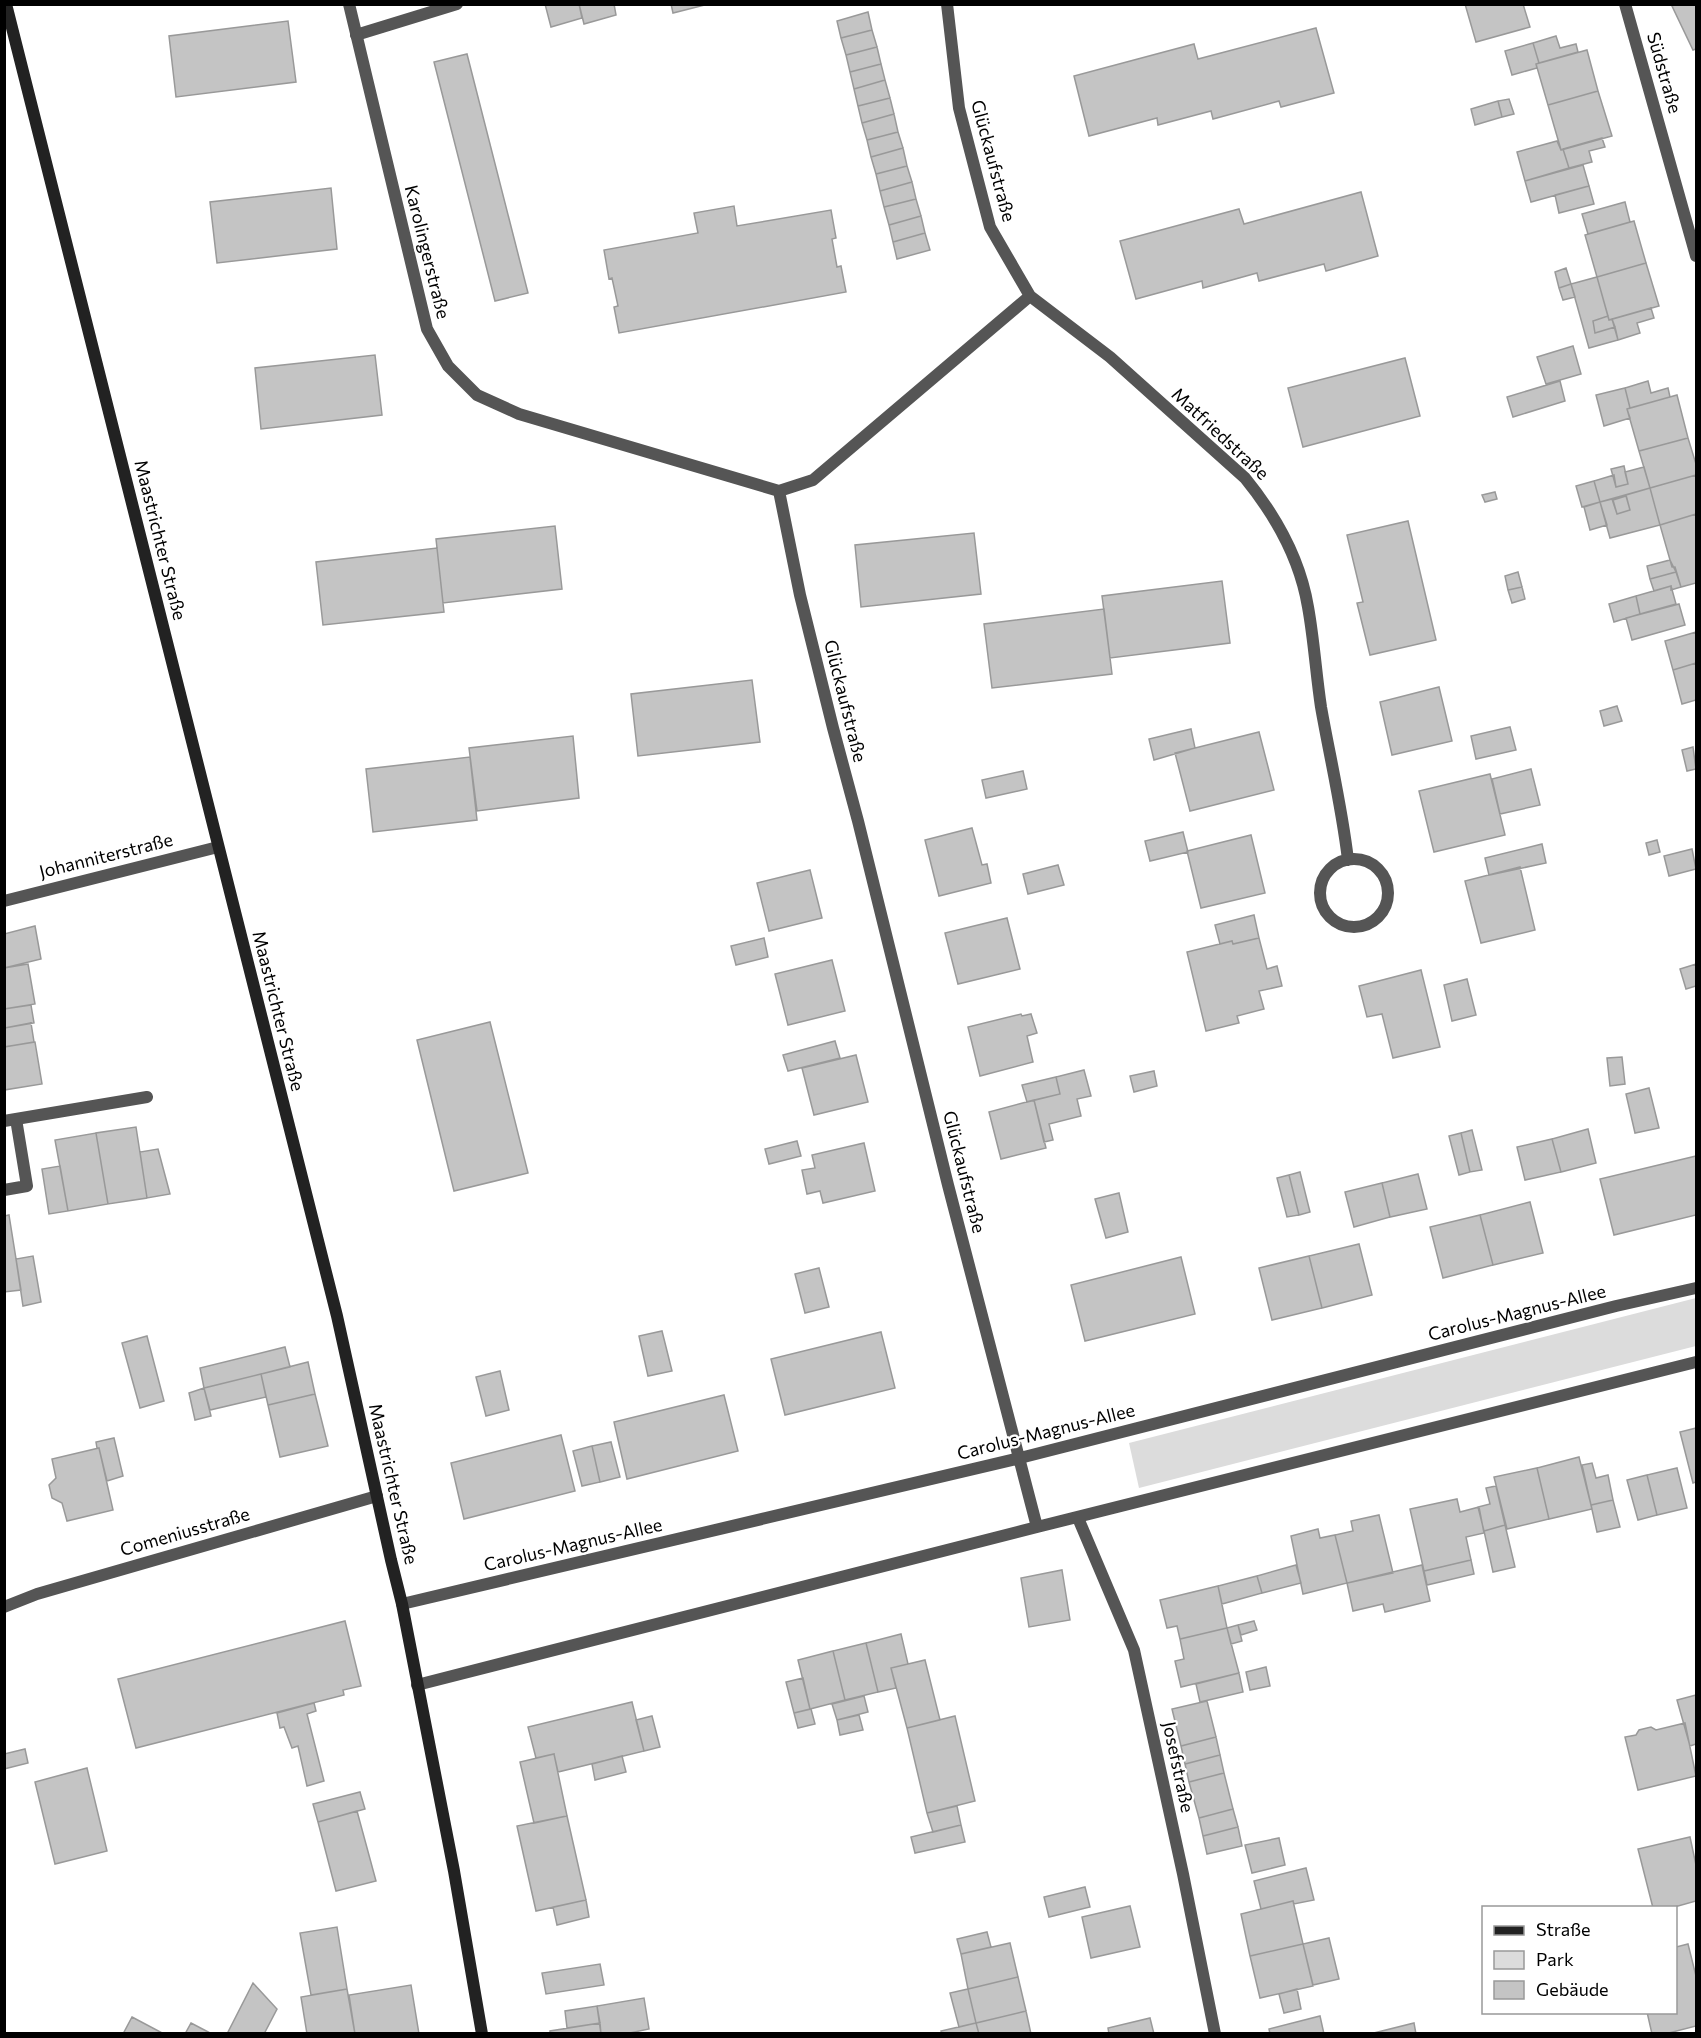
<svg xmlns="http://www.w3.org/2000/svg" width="1701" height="2038" font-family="Commissioner,sans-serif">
<rect width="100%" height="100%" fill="#fff"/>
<!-- green -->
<path fill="#dcdcdc" d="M1696 1298V1346L1139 1488 1129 1443Z"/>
<!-- building -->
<path fill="#c4c4c4" stroke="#999" stroke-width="1.5" d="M545 4H579L582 18 551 27Z
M579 4H614L616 15 584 24Z
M671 4H705V5L673 13Z
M1465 4H1523L1530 27 1476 42Z
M1676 4H1696V49L1693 50 1672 6Z
M868 12 872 30 841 38 837 21Z
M288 21 296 82 176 97 169 36Z
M1316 28 1334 93 1281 107 1279 101 1213 119 1211 111 1158 125 1157 118 1089 136 1074 76 1194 44 1198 59Z
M872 30 877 47 846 55 841 38Z
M1556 36 1560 48 1576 44 1578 52 1539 63 1533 43Z
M1533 43 1539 63 1536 64 1537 68 1512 75 1505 51Z
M877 47 881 64 850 72 846 55Z
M1587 50 1598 91 1548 105 1536 64Z
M467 54 528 293 495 301 434 62Z
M881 64 885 80 854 89 850 72Z
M885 80 890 98 858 106 854 89Z
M1598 91 1612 136 1561 150 1548 105Z
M890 98 894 114 862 123 858 106Z
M1509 99 1514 114 1502 117 1498 101Z
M1498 101 1502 117 1475 125 1471 109Z
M894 114 898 132 867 140 862 123Z
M898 132 903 148 871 157 867 140Z
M1602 138 1605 147 1589 151 1592 162 1569 168 1563 149Z
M1557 141 1561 150 1563 149 1569 168 1525 181 1517 152Z
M903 148 907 166 876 174 871 157Z
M1583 165 1589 186 1531 202 1525 181Z
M907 166 912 182 880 191 876 174Z
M912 182 916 199 884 207 880 191Z
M1589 186 1594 204 1559 213 1555 195Z
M331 188 337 249 217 263 210 202Z
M1361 192 1378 256 1326 271 1324 264 1259 281 1257 273 1203 288 1202 281 1136 299 1120 241 1239 209 1244 224Z
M916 199 921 216 889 225 884 207Z
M1625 202 1630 222 1588 234 1582 214Z
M734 206 737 226 831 210 836 238 832 239 837 267 841 266 846 292 619 333 614 307 618 306 612 278 609 279 604 250 698 233 694 213Z
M921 216 925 233 893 242 889 225Z
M1634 221 1646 263 1597 277 1585 235Z
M925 233 930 250 897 259 893 242Z
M1646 263 1659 306 1609 320 1597 277Z
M1566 268 1571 284 1559 288 1555 272Z
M1597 277 1608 316 1593 321 1595 333 1615 327 1618 340 1589 348 1571 284Z
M1571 284 1575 297 1563 300 1559 288Z
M1651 308 1654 318 1637 323 1640 333 1618 340 1612 319Z
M1608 316 1609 320 1612 319 1615 327 1595 333 1593 321Z
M1573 346 1581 374 1546 384 1537 357Z
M375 355 382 415 261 429 255 368Z
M1405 358 1420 416 1303 447 1288 388Z
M1560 381 1565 401 1513 417 1507 397Z
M1648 381 1651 393 1668 388 1670 397 1630 408 1625 388Z
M1625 388 1630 408 1627 409 1630 418 1604 426 1596 395Z
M1677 395 1688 438 1639 451 1627 409Z
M1688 438 1696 464V475L1650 488 1639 451Z
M1624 466 1628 484 1616 487 1611 469Z
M1644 467 1650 488 1600 502 1594 481 1614 475 1616 487 1628 484 1625 472Z
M1696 475V514L1660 525 1650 488Z
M1594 481 1600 502 1582 507 1576 486Z
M1650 488 1660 525 1610 538 1600 502 1612 499 1617 514 1630 510 1626 495Z
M1495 492 1497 499 1485 502 1482 495Z
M1626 496 1630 510 1617 514 1613 500Z
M1600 502 1607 525 1590 530 1584 507Z
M1696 514V583L1681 587 1675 567H1672L1660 525Z
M1408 521 1436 640 1370 655 1357 603 1363 602 1347 535Z
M555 526 562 589 443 603 436 539Z
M974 533 981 594 861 607 855 545Z
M437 548 444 612 323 625 316 562Z
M1670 560 1676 572 1650 579 1647 566Z
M1518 572 1522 587 1508 590 1505 576Z
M1676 572 1681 587 1671 590V586L1654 591 1650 579Z
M1222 581 1230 643 1110 658 1102 596Z
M1671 586 1676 604 1640 614 1636 596Z
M1522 587 1525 599 1512 603 1508 590Z
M1636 596 1640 614 1614 622 1609 604Z
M1679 604 1685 625 1632 640 1626 618Z
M1104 609 1112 674 992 688 984 624Z
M1696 632V663L1673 670 1665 641Z
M1696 663V700L1682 704 1673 670Z
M752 680 760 742 638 756 631 694Z
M1439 687 1452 741 1392 755 1380 702Z
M1617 706 1622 721 1604 726 1600 711Z
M1510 727 1516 750 1476 759 1471 736Z
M1191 729 1195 748 1154 760 1149 739Z
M1259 732 1274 790 1190 811 1175 753Z
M573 736 579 798 477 811 469 748Z
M1693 747 1696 769 1687 771 1682 750Z
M470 757 477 820 373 832 366 769Z
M1531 769 1540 805 1500 814 1492 779Z
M1023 771 1027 789 986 798 982 780Z
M1490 774 1505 835 1434 852 1419 791Z
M972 828 982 865 987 864 991 883 939 896 925 840Z
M1183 832 1188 852 1150 861 1145 841Z
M1251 835 1265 893 1201 908 1187 851Z
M1657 840 1660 852 1649 855 1646 843Z
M1542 844 1546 863 1489 875 1485 858Z
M1692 849 1696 869 1669 876 1664 856Z
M1058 865 1064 885 1028 894 1023 874Z
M1520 867 1535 930 1481 943 1465 881Z
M810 870 822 918 769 931 757 883Z
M1254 915 1259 938 1233 944 1232 941 1220 944 1215 925Z
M1007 918 1020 969 958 984 945 933Z
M35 926 41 959 4 968V934Z
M764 938 768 957 736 965 731 946Z
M1259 938 1267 969 1277 966 1282 986 1259 991 1264 1009 1237 1016 1239 1023 1206 1031 1187 952 1232 941 1233 944Z
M832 960 845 1011 788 1025 775 974Z
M28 964 35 1004 4 1009V968Z
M1696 964V986L1686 989 1680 969Z
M1421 970 1440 1047 1393 1058 1382 1014 1367 1017 1359 986Z
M1467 979 1476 1015 1452 1021 1444 985Z
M31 1005 34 1023 4 1028V1009Z
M1021 1014 1022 1016 1031 1014 1037 1033 1027 1036 1033 1062 980 1076 968 1027Z
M490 1022 528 1173 454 1191 417 1040Z
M31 1023 34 1042 4 1047V1028Z
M835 1041 840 1058 788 1071 783 1055Z
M35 1042 42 1084 4 1090V1047Z
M856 1055 868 1102 814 1115 802 1068Z
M1622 1057 1625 1084 1610 1086 1607 1058Z
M1084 1070 1091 1096 1077 1099 1081 1116 1049 1124 1053 1140 1044 1142 1034 1100 1060 1094 1056 1077Z
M1154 1071 1157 1086 1134 1092 1130 1076Z
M1056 1077 1060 1094 1027 1102 1022 1085Z
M1649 1088 1659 1128 1635 1133 1626 1094Z
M1034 1100 1046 1148 1001 1159 989 1112Z
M136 1127 147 1198 108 1204 96 1133Z
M1588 1129 1596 1163 1561 1172 1552 1139Z
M1472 1130 1482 1170 1470 1172 1461 1133Z
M96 1133 108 1204 68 1211 55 1140Z
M1461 1133 1470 1172 1459 1175 1449 1136Z
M1552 1139 1561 1172 1525 1180 1517 1147Z
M797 1141 801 1156 769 1164 765 1149Z
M864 1143 875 1191 823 1203 820 1191 807 1194 802 1170 815 1168 812 1155Z
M158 1149 170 1194 147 1198 140 1152Z
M1696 1156V1215L1614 1235 1600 1179Z
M60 1166 68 1211 49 1214 42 1169Z
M1300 1172 1310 1212 1299 1215 1289 1175Z
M1418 1174 1427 1209 1390 1217 1382 1183Z
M1289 1175 1299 1215 1287 1217 1277 1178Z
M1382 1183 1390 1217 1354 1227 1345 1192Z
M1119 1193 1128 1232 1106 1238 1095 1199Z
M1530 1202 1543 1253 1493 1265 1480 1215Z
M9 1215 21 1290 4 1292V1216Z
M1480 1215 1493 1265 1443 1278 1430 1227Z
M1359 1244 1372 1295 1322 1308 1309 1256Z
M33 1256 41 1302 23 1306 16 1259Z
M1309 1256 1322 1308 1272 1320 1259 1268Z
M1181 1257 1195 1314 1085 1341 1071 1285Z
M819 1268 829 1307 805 1313 795 1274Z
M662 1331 672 1371 648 1376 639 1336Z
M881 1332 895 1388 785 1415 771 1359Z
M147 1336 164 1401 140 1408 122 1343Z
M285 1347 290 1367 204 1388 200 1368Z
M308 1362 315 1394 268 1405 261 1374Z
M500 1371 509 1410 486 1416 476 1377Z
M261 1374 266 1397 210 1410 204 1388Z
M204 1388 211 1416 195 1420 189 1393Z
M315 1394 328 1446 280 1457 268 1405Z
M724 1395 738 1451 627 1479 614 1422Z
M1696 1428V1482L1693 1483 1680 1432Z
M561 1435 575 1491 464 1519 451 1463Z
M114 1438 123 1476 107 1481 99 1448H97L96 1442Z
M611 1442 620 1477 600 1482 592 1446Z
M592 1446 600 1482 582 1486 573 1451Z
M99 1448 113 1510 67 1521 62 1503 52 1498 49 1485 56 1478 52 1459Z
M1579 1457 1592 1509 1549 1519 1537 1468Z
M1592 1463 1596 1478 1608 1475 1613 1500 1591 1505 1582 1465Z
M1537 1468 1549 1519 1507 1529 1494 1477Z
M1677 1468 1687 1508 1657 1515 1647 1475Z
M1647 1475 1657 1515 1638 1520 1627 1480Z
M1496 1486 1505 1525 1484 1531 1478 1507 1490 1504 1486 1488Z
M1457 1499 1460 1512 1479 1507 1484 1533 1466 1537 1471 1560 1424 1571 1410 1509Z
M1613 1500 1620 1527 1597 1532 1591 1505Z
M1379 1515 1393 1573 1347 1583 1335 1535 1353 1531 1351 1521Z
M1505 1525 1515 1567 1493 1572 1484 1531Z
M1318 1529 1320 1538 1335 1535 1347 1583 1303 1594 1291 1536Z
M1471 1560 1474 1574 1427 1585 1424 1571Z
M1296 1565 1301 1583 1262 1593 1257 1576Z
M1422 1565 1430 1601 1385 1612 1383 1604 1353 1611 1347 1583Z
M1062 1570 1070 1620 1029 1627 1021 1578Z
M1257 1576 1262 1593 1222 1604 1218 1586Z
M1218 1586 1227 1628 1180 1639 1177 1626 1167 1628 1160 1600Z
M345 1621 361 1686 343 1690 344 1695 136 1748 118 1679Z
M1254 1621 1257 1630 1241 1635 1238 1625Z
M1238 1625 1242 1641 1231 1644 1227 1628Z
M1227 1628 1239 1673 1181 1687 1175 1661 1184 1659 1180 1639Z
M901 1634 908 1664 891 1668 896 1688 878 1692 866 1643Z
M866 1643 878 1692 845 1700 833 1651Z
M833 1651 845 1700 810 1709 798 1660Z
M925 1660 940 1720 907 1728 891 1668Z
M1266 1667 1270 1686 1250 1690 1246 1672Z
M1239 1673 1243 1692 1200 1702 1196 1684Z
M803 1678 810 1709 794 1713 786 1682Z
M1696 1695V1744L1690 1746 1677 1700Z
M864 1696 868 1712 837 1720 832 1704Z
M1207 1701 1216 1737 1181 1746 1172 1709Z
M632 1702 644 1751 558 1772 554 1754 536 1758 528 1727Z
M314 1703 316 1711 307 1714 324 1781 307 1786 298 1746 292 1748 284 1727 280 1728 277 1713Z
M811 1709 815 1724 798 1728 794 1713Z
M859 1715 863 1730 840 1735 837 1720Z
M652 1716 660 1747 644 1751 636 1720Z
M955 1716 975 1801 927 1813 907 1728Z
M1685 1723 1696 1776 1638 1790 1625 1737 1636 1735 1639 1730 1651 1727 1656 1730Z
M1216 1737 1220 1755 1185 1764 1181 1746Z
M25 1749 28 1763 4 1769V1754Z
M554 1754 567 1816 534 1823 520 1762Z
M1220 1755 1224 1773 1189 1782 1185 1764Z
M622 1756 626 1772 595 1780 592 1764Z
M87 1768 107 1851 55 1864 35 1782Z
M1224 1773 1233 1809 1199 1818 1189 1782Z
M360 1792 365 1809 318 1822 313 1804Z
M957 1806 961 1825 933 1832 927 1813Z
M1233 1809 1238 1827 1203 1836 1199 1818Z
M357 1811 376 1881 336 1891 318 1822Z
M567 1816 586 1900 536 1911 517 1826Z
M961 1825 965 1842 915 1853 911 1837Z
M1238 1827 1242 1846 1207 1854 1203 1836Z
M1690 1837 1696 1865V1901L1671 1908H1653L1638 1849Z
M1279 1838 1285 1865 1252 1873 1245 1845Z
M1306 1868 1314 1900 1294 1904 1293 1901 1261 1909 1254 1881Z
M1085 1887 1090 1907 1049 1917 1044 1897Z
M586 1900 589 1917 557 1925 553 1907Z
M1293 1901 1303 1944 1250 1956 1241 1914Z
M1130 1906 1140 1947 1091 1958 1082 1917Z
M337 1927 347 1989 311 1995 300 1933Z
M987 1932 991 1947 961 1954 957 1939Z
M1329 1938 1339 1979 1313 1985 1303 1944Z
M1010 1943 1018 1977 968 1989 961 1954Z
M1303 1944 1313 1986 1260 1998 1250 1956Z
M1688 1944 1696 1976V2026L1665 2034H1652L1647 2012H1676V1947Z
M600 1964 604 1985 546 1994 542 1973Z
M1018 1977 1026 2011 976 2023 968 1989Z
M253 1983 277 2009 264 2034H227Z
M411 1985 419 2034H355L349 1995Z
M347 1989 355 2034H307L301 1997Z
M968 1989 976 2023 959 2027 950 1993Z
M1297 1989 1301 2009 1284 2013 1279 1994Z
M644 1998 649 2029 625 2034H601L597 2006Z
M597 2006 600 2023 567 2028 565 2011Z
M1026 2011 1031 2034H979L976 2023Z
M1320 2016 1324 2034H1270L1269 2029Z
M132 2017 164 2034H123Z
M1150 2018 1154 2034H1109L1108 2028Z
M191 2023 212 2034H185Z
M600 2023 601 2034H550V2031Z
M976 2023 979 2034H942L941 2031Z
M1414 2023 1416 2034H1375L1374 2033Z"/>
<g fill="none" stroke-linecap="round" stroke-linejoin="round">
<!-- lane -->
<path stroke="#555" stroke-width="12" d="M356 35 457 4
M4 1121 147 1097
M4 1190 27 1186 16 1119"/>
<!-- street -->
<path stroke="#555" stroke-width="12" d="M349 4 427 329 448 366 477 395 519 414 779 491
M1625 4 1696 256
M1030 296 1110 357 1245 478C1276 516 1300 559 1308 607 1314 640 1316 674 1321 707 1330 758 1342 808 1348 860
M779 491 800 595 833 728 858 821 948 1185 1037 1527
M779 491 813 480 1030 296 990 227 959 108 947 4
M1320 893a34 34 0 1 1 68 0a34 34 0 1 1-68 0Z
M4 901 218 847
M1078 1518 1134 1650 1183 1874 1215 2034
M402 1604 1020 1458 1616 1306 1696 1288
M4 1607 37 1594 377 1496
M417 1685 1037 1527 1696 1362"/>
<!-- secondary -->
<path stroke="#222" stroke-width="12" d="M6 4 337 1316 391 1560 402 1604 454 1871 482 2034"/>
</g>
<g text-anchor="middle" stroke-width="4.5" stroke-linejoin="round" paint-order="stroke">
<!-- street labels -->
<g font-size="18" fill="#000" stroke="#fff">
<text transform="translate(1664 73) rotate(74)" y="6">Südstraße</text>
<text transform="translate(993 161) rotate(75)" y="6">Glückaufstraße</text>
<text transform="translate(427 252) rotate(76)" y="6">Karolingerstraße</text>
<text transform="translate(1220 434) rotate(43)" y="6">Matfriedstraße</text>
<text transform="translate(160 540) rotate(76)" y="6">Maastrichter Straße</text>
<text transform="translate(845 701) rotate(76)" y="6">Glückaufstraße</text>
<text transform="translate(106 856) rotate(-14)" y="6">Johanniterstraße</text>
<text transform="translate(278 1011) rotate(76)" y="6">Maastrichter Straße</text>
<text transform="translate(964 1172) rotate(76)" y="6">Glückaufstraße</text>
<text transform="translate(1517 1313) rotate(-14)" y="6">Carolus-Magnus-Allee</text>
<text transform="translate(1046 1432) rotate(-14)" y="6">Carolus-Magnus-Allee</text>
<text transform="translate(393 1484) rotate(77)" y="6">Maastrichter Straße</text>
<text transform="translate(185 1532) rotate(-16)" y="6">Comeniusstraße</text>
<text transform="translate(573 1545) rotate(-13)" y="6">Carolus-Magnus-Allee</text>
<text transform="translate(1178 1767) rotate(78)" y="6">Josefstraße</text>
</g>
</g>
<!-- border -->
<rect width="1701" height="2038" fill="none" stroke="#000000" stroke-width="12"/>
<!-- legend -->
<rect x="1482" y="1906" width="195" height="108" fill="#ffffff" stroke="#999999" stroke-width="1.5"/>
<rect x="1494" y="1926" width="30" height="9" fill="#222222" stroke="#999999" stroke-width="1.5"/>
<text x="1536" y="1936" font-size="18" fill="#000000">Straße</text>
<rect x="1494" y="1951" width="30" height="18" fill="#dcdcdc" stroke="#999999" stroke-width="1.5"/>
<text x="1536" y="1966" font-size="18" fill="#000000">Park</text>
<rect x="1494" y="1981" width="30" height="18" fill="#c4c4c4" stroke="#999999" stroke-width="1.5"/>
<text x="1536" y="1996" font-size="18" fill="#000000">Gebäude</text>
</svg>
